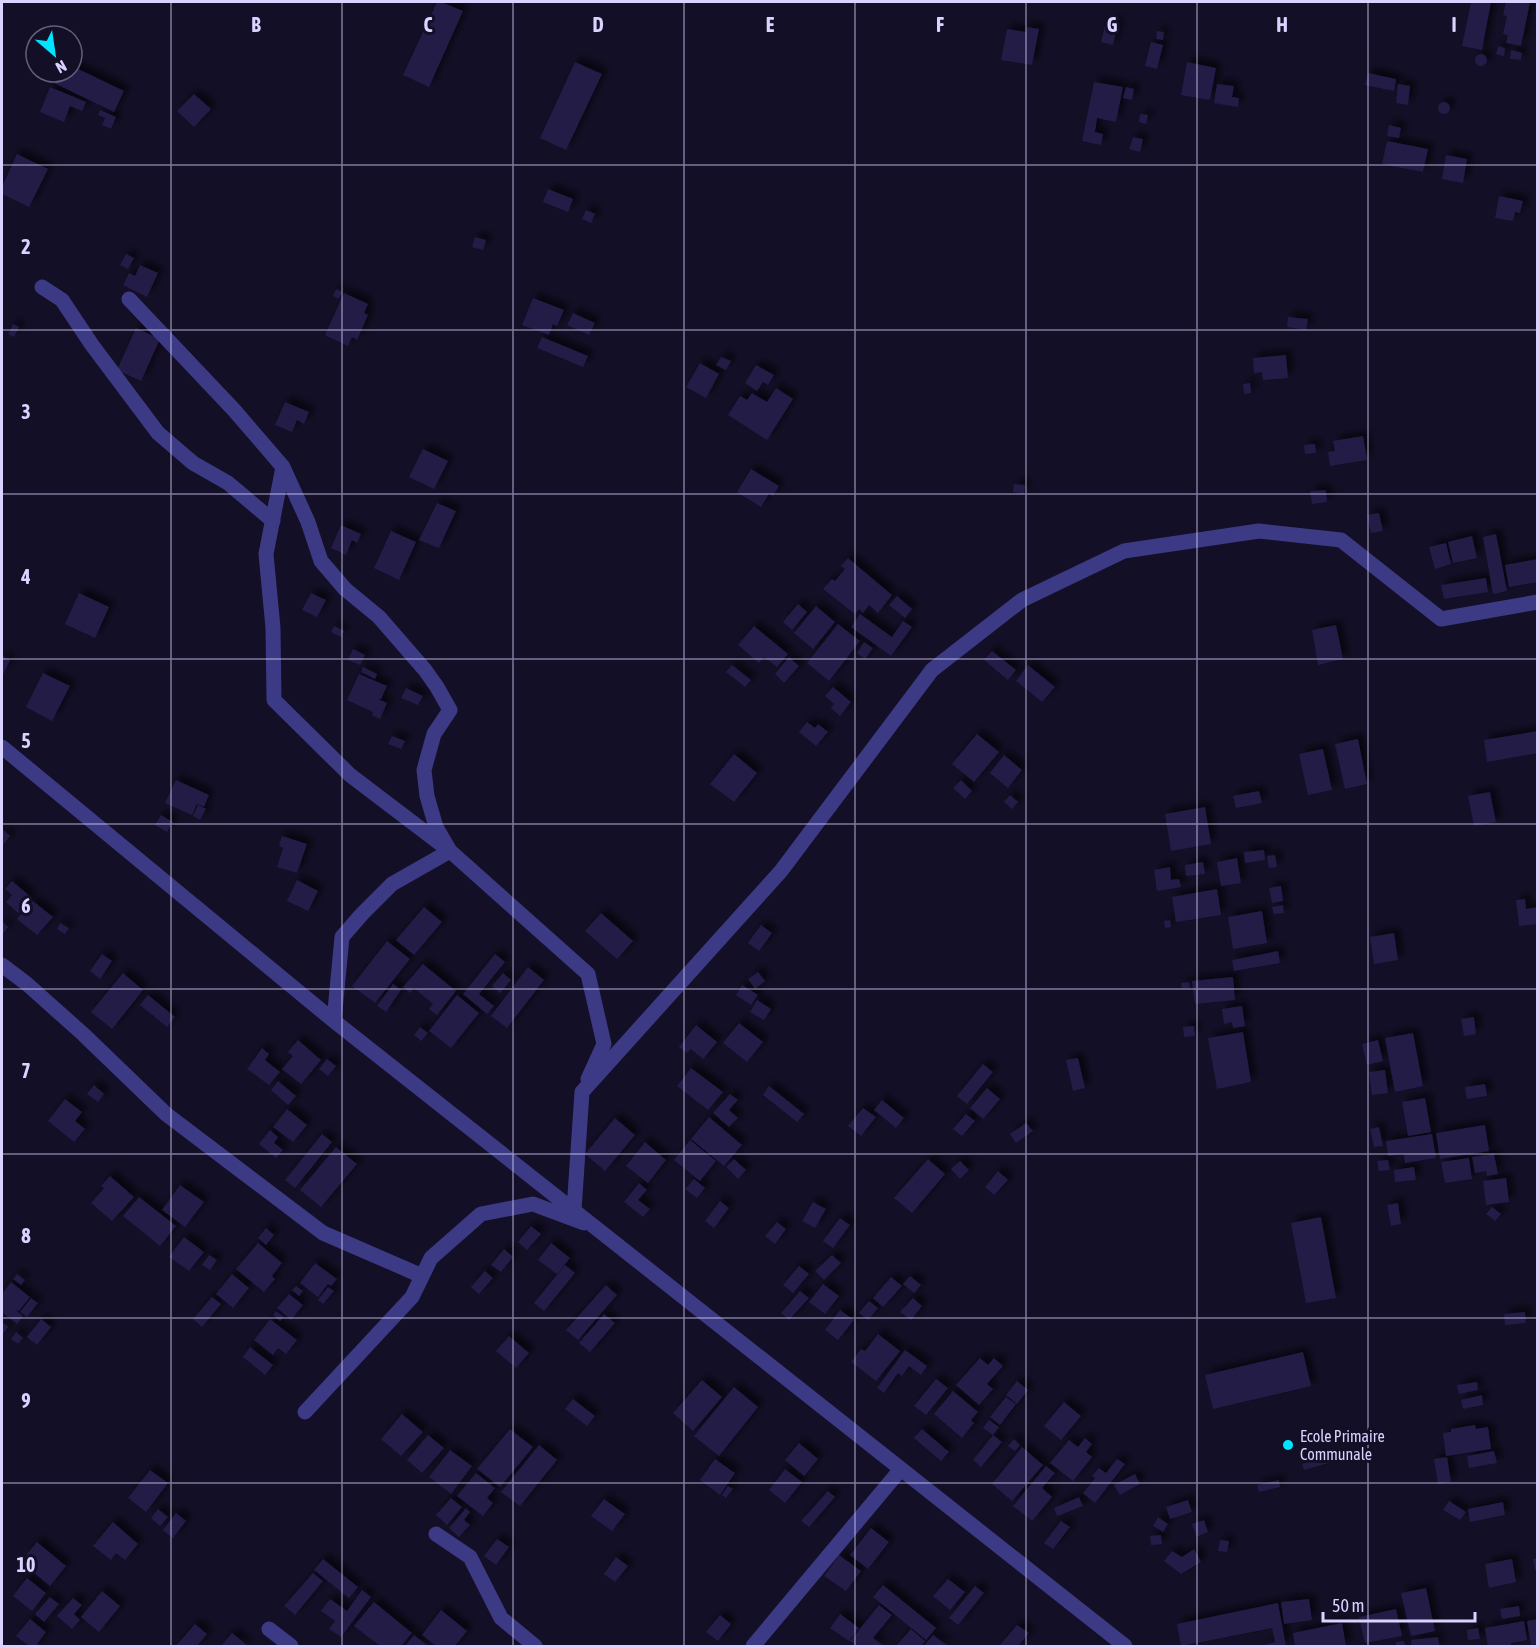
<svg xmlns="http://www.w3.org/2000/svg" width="1539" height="1648" font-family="'Asap Condensed',sans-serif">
<defs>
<filter id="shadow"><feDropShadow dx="5.5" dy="-5.5" stdDeviation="3" flood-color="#0009"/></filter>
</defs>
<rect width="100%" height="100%" fill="#130f26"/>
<!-- building -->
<path fill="#241b47" filter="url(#shadow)" d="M437 2H441L463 11 429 87 403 75Z
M1471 2H1491L1482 50 1462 46Z
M1506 2H1530L1521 46 1506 43 1508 35 1503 34 1507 16 1503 15Z
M1106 21 1118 23 1113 45 1101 42Z
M1027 27 1039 29 1032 65 1001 60 1007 29 1026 32Z
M1157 31 1164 32 1163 40 1156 39Z
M1151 42 1163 45 1157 69 1145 66Z
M1498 46 1505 48 1504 56 1496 54Z
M1511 50 1522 53 1521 60 1510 59Z
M1475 60a6 6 0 1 1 12 0a6 6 0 1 1-12 0Z
M575 62 602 74 566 150 540 138Z
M1187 62 1216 68 1210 100 1181 95Z
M72 66 124 91 114 112 54 83 60 72H72Z
M1368 73 1396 79 1394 91 1365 85Z
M1094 82 1123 87 1116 122 1097 118 1095 132 1103 134 1101 145 1082 141Z
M1217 84 1234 86 1232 97 1239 98 1238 107 1214 103Z
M1398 84 1410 86 1408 105 1396 103Z
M50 87 86 102 82 111 70 106 64 122 40 112Z
M1126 87 1134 89 1132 100 1123 98Z
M194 94 211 109 194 127 177 111Z
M1438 108a6 6 0 1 1 12 0a6 6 0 1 1-12 0Z
M100 110 116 117 111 129 102 125 105 118 98 115Z
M1140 114 1148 115 1146 124 1139 122Z
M1389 125 1401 128 1399 138 1387 136Z
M1133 137 1143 139 1140 152 1129 149Z
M1387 141 1428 149 1423 172 1382 164Z
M17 154 48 169 29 207 2 194V187Z
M1446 155 1467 159 1463 183 1442 179Z
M548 189 573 199 568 212 543 202Z
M1499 196 1523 201 1520 213 1515 212 1513 221 1495 218Z
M586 210 595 214 591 223 582 219Z
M475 237 486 240 483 250 472 247Z
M126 254 134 258 128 269 120 265Z
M140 265 158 273 147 297 123 285 129 273 135 276Z
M336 289 342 292 339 299 333 296Z
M344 293 368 304 364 313 368 315 357 340 352 337 348 346 325 335Z
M533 298 564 310 557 326 553 324 549 335 522 325Z
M573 313 595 323 589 335 567 325Z
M1288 317 1308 319 1306 330 1287 327Z
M13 324 19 327 14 337 8 334Z
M136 328 160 339 141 381 117 370Z
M542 337 588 356 583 367 537 348Z
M1286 355 1288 378 1263 380 1262 372 1254 373 1253 358Z
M721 357 731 361 726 370 716 365Z
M700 363 719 374 706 398 686 387Z
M756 365 774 375 768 385 763 382 757 391 745 383Z
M1250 383 1251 393 1244 394 1243 384Z
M776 388 793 399 767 440 728 415 740 396 747 400 752 393 767 402Z
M285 402 309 412 304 424 297 420 292 432 275 425Z
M1363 436 1367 460 1330 466 1328 452 1335 451 1333 441Z
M1315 444 1316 453 1305 454 1304 445Z
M423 449 448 461 434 489 409 477Z
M751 469 779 486 773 496 769 494 761 507 737 492Z
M1014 484 1025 485 1024 494 1013 492Z
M1326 490 1327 502 1312 504 1310 491Z
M437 503 456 511 439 548 419 540Z
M1379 513 1383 531 1371 533 1367 515Z
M341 525 361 534 357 543 352 540 346 555 331 548Z
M391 531 416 542 399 580 374 568Z
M1496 534 1507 591 1493 594 1483 537Z
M1472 536 1477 558 1453 563 1448 542Z
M1446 543 1451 564 1435 569 1429 547Z
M848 558 892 595 878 613 869 605 863 613 859 609 855 614 823 589 832 579 835 581 845 569 841 566Z
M1538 559V582L1509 587 1505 565Z
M1486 578 1488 592 1444 599 1441 585Z
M79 593 109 607 95 638 65 624Z
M311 593 326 600 317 617 302 610Z
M897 596 912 609 905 618 889 605Z
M798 604 807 612 792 630 783 622Z
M816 606 835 622 813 649 794 633Z
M860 614 892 637 903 621 912 627 891 656 851 627Z
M838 624 860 641 829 681 807 663Z
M1336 625 1343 659 1318 665 1312 630Z
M334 626 344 631 341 637 331 632Z
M754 626 788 654 777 667 764 657 759 663 738 645Z
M864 642 873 648 865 659 857 653Z
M353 649 365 655 360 665 348 660Z
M992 651 1016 670 1008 680 984 660Z
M2 656 10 660 2 677Z
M789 657 799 666 784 683 775 674Z
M732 665 751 680 745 687 726 672Z
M1028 665 1055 687 1042 702 1016 681Z
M363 667 377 674 375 679 361 672Z
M43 673 70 686 52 721 26 707Z
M359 674 387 686 381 699H378L387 703 380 719 372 715 373 712 347 700Z
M833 687 851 702 840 716 831 708 834 704 825 696Z
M406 688 423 696 418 705 401 698Z
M807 722 815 728 818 724 828 732 816 746 799 732Z
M1538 731V753L1487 762 1484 740Z
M977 734 999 752 974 782 952 764Z
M392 736 405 741 401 749 388 744Z
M1358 739 1367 784 1345 789 1335 744Z
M1323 749 1332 790 1308 795 1299 754Z
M734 754 757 773 734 802 710 784Z
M1004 755 1022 770 1008 788 990 773Z
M176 780 209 795 204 807 197 804 192 815 165 803Z
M961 780 972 791 965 799 953 788Z
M1259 791 1262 803 1236 808 1233 796Z
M1490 792 1496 822 1474 826 1468 796Z
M1010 795 1018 802 1012 809 1004 802Z
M198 805 206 809 200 820 193 816Z
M1205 807 1211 844 1171 851 1165 814Z
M161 815 173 822 167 832 155 825Z
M2 829 10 836 2 846Z
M282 836 307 844 297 873 277 867 283 848 279 846Z
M1264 850 1265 860 1245 863 1244 852Z
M1275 855 1277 867 1269 868 1267 856Z
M1237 858 1241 883 1221 886 1217 862Z
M1203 862 1205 874 1186 876 1185 865Z
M1170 867 1171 880 1179 879 1181 887 1157 891 1154 870Z
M297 880 318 891 308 911 287 901Z
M12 881 31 897 18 913 6 902 12 895 5 889Z
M1281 886 1283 901 1272 903 1269 888Z
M1217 889 1221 915 1176 922 1172 897Z
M1525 899 1526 909 1538 907V924L1519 926 1516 900Z
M33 901 53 917 37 935 17 919Z
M1283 905 1284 913 1274 914 1272 907Z
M424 907 442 922 414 955 396 940Z
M1262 911 1267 943 1233 949 1228 917Z
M601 913 633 941 617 959 585 931Z
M1170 920 1171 927 1165 928 1164 921Z
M2 921 8 927 2 935Z
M60 923 69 928 65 934 57 929Z
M761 925 772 933 759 951 748 943Z
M1394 933 1398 960 1374 964 1370 937Z
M387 941 410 959 375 1003 352 986Z
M1278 951 1280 963 1234 971 1232 960Z
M102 954 112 961 100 979 90 971Z
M495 954 505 962 479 994 494 1006 487 1014 463 994Z
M423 964 456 991 437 1015 429 1009 433 1004 414 988 410 993 403 987Z
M528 967 544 980 507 1028 491 1016Z
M758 972 765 981 755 989 748 979Z
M123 973 143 990 112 1029 91 1012Z
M503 973 511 980 500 993 492 986Z
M1233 977 1235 1000 1195 1004 1192 981Z
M1189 982 1190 988 1182 989 1181 983Z
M393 984 401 990 386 1012 377 1006Z
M742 985 758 995 751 1005 736 995Z
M148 995 175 1017 167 1027 140 1005Z
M457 995 479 1013 451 1048 429 1031Z
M757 1000 771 1009 764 1020 750 1012Z
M1242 1006 1245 1026 1233 1028 1232 1022 1224 1024 1222 1009Z
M1474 1017 1476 1034 1464 1036 1461 1019Z
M739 1023 763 1042 747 1062 723 1043Z
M696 1025 717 1042 703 1059 691 1049 687 1053 679 1047Z
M1194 1026 1195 1036 1184 1037 1183 1027Z
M420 1027 428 1033 421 1041 414 1035Z
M1243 1032 1251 1082 1217 1089 1208 1038Z
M1413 1033 1423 1086 1395 1092 1385 1038Z
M298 1040 321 1060 301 1084 282 1069 293 1056 288 1052Z
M1378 1040 1383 1061 1367 1065 1362 1044Z
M262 1048 269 1054 265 1060 280 1072 269 1085 247 1069Z
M1078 1058 1085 1088 1073 1091 1066 1060Z
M327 1059 336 1066 328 1076 319 1069Z
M983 1064 993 1072 967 1104 957 1096Z
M691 1068 723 1092 708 1110 677 1086Z
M1385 1070 1388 1093 1372 1095 1369 1072Z
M278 1081 296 1096 288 1105 271 1090Z
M1485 1084 1487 1096 1467 1099 1465 1087Z
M94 1085 104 1094 98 1102 87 1094Z
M769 1086 804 1114 797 1122 763 1095Z
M987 1088 1000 1099 983 1119 970 1108Z
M730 1094 738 1100 729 1110 738 1118 729 1127 713 1113Z
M1425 1098 1431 1132 1408 1136 1402 1102Z
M65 1099 82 1112 75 1121 85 1129 74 1142 48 1121Z
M882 1100 904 1118 896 1128 874 1110Z
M863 1108 876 1117 861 1136 848 1126Z
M287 1109 307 1125 293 1142 273 1127Z
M966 1114 975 1121 962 1136 953 1129Z
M709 1117 742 1145 724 1166 691 1139Z
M615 1118 635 1135 605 1171 585 1154Z
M1026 1123 1033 1131 1016 1143 1010 1134Z
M1485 1125 1489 1151 1440 1159 1436 1133Z
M1379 1127 1383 1146 1374 1147 1370 1129Z
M270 1130 278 1137 274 1143 283 1150 276 1158 259 1144Z
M322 1134 332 1142 295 1188 285 1180Z
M1432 1134 1436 1158 1405 1163 1404 1154 1388 1156 1386 1141Z
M690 1140 716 1161 700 1181 674 1160Z
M645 1142 666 1160 648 1183 626 1166Z
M336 1147 357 1164 321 1207 300 1190Z
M1494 1154 1498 1174 1487 1176 1486 1171 1475 1173 1472 1157Z
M1469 1158 1472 1179 1445 1183 1441 1162Z
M734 1159 746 1170 738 1179 726 1167Z
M928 1159 945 1174 912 1213 894 1198Z
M1388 1160 1390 1170 1379 1171 1377 1161Z
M960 1161 969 1170 960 1179 951 1169Z
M1414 1167 1416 1180 1395 1182 1394 1170Z
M998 1171 1008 1180 994 1195 985 1187Z
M110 1176 134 1197 112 1221 91 1203 104 1188 101 1186Z
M1506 1178 1509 1202 1486 1205 1483 1181Z
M694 1179 705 1188 697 1198 685 1189Z
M639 1183 647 1190 638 1200 650 1209 643 1217 624 1202Z
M180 1185 204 1202 185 1227 162 1210Z
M139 1197 176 1226 160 1246 123 1216Z
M720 1201 729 1208 714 1228 705 1221Z
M813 1202 826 1209 815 1228 802 1221Z
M1398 1203 1401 1224 1391 1226 1387 1205Z
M1492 1207 1501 1214 1495 1221 1486 1214Z
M1321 1217 1336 1298 1306 1303 1291 1223Z
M840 1218 850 1225 833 1248 823 1241Z
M777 1222 786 1229 775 1244 765 1236Z
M531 1226 541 1234 527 1250 518 1242Z
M266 1228 274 1235 266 1245 258 1238Z
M184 1237 204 1252 189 1271 169 1257Z
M258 1243 282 1263 272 1276 275 1279 264 1292 236 1269Z
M551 1243 570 1258 557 1274 538 1260Z
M504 1249 513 1257 501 1272 491 1265Z
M209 1255 217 1260 210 1270 202 1265Z
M832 1255 841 1263 824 1280 815 1271Z
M315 1263 337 1279 331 1286 328 1284 318 1297 300 1283Z
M565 1265 575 1273 544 1311 534 1303Z
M799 1266 809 1274 793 1293 783 1285Z
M485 1271 493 1278 479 1294 471 1287Z
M17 1274 25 1280 21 1285 13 1279Z
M232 1274 249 1288 233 1308 216 1294Z
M910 1276 921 1285 914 1293 903 1284Z
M891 1277 902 1286 883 1307 873 1298Z
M11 1282 30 1297 19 1311 15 1309 23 1316 17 1324 2 1312V1294Z
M823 1284 839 1296 825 1314 809 1302Z
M606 1285 617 1295 578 1340 566 1330Z
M296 1286 303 1291 299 1296 292 1290Z
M328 1287 334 1291 323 1304 318 1300Z
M800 1291 809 1298 789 1320 781 1313Z
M289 1294 303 1305 291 1320 277 1308Z
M212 1297 221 1304 202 1327 193 1319Z
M31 1298 38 1303 27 1317 20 1312Z
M913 1298 922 1306 911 1320 900 1312Z
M869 1301 878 1308 868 1320 859 1313Z
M840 1310 854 1320 838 1340 825 1330Z
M276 1311 284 1317 280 1321 273 1315Z
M1525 1312 1526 1323 1505 1325 1504 1314Z
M604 1314 615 1323 590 1352 579 1343Z
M41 1319 51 1327 37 1345 27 1337Z
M270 1319 297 1340 286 1354 278 1348 273 1355 254 1340Z
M2 1322 8 1327 2 1335Z
M16 1332 23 1338 18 1344 11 1339Z
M878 1334 900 1351 876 1381 851 1362 861 1349 865 1351Z
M509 1336 529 1353 516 1368 496 1351Z
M250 1347 273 1365 265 1375 243 1357Z
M905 1350 927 1366 921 1375 909 1366 902 1376 898 1373 884 1393 877 1388Z
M1303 1352 1311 1386 1213 1409 1205 1375Z
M980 1358 988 1365 994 1358 1003 1366 987 1384 993 1389 979 1405 956 1385Z
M936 1379 948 1388 926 1415 914 1406Z
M702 1380 722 1397 693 1431 673 1413Z
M1017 1381 1028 1390 1017 1404 1006 1395Z
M1477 1382 1478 1390 1459 1394 1457 1385Z
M734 1387 758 1407 719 1456 694 1436Z
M953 1391 978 1412 971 1420 974 1423 962 1438 934 1414Z
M1482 1395 1483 1405 1463 1409 1461 1400Z
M1006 1397 1016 1404 1000 1425 990 1417Z
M573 1399 595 1416 587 1426 565 1409Z
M1064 1402 1081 1416 1061 1440 1044 1426Z
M402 1414 423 1432 401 1456 381 1439Z
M989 1420 999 1427 993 1435 983 1428Z
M1475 1425 1476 1429 1488 1427 1491 1449 1446 1456 1443 1433 1451 1432V1429Z
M510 1429 533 1447 500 1487 477 1469Z
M922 1429 949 1452 941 1461 914 1438Z
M428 1435 444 1448 422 1473 407 1460Z
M993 1435 1002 1442 981 1467 973 1460Z
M1085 1438 1092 1444 1086 1452 1092 1457 1073 1481 1050 1463 1069 1440 1078 1447Z
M1014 1439 1020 1445 1015 1451 1008 1446Z
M799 1443 818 1459 804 1476 785 1460Z
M539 1445 557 1460 520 1506 501 1492Z
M1022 1447 1043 1465 1012 1501 992 1484Z
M450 1450 472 1466 451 1494 429 1477Z
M1494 1451 1497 1463 1469 1468 1467 1456Z
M1330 1456 1332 1462 1304 1470 1302 1464Z
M1447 1457 1451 1482 1438 1484 1434 1459Z
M715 1459 735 1473 720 1495 700 1480Z
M1117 1459 1125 1464 1095 1503 1083 1493 1095 1478 1092 1476 1099 1468 1106 1473Z
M1046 1466 1055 1473 1042 1488 1052 1497 1032 1521 1013 1506Z
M785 1469 802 1482 785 1503 769 1490Z
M150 1470 168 1483 146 1512 128 1498Z
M476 1473 495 1488 487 1498 493 1503 483 1516 457 1496Z
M1135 1474 1140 1484 1120 1495 1114 1485Z
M1279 1480 1280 1487 1259 1492 1257 1485Z
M728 1486 733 1489 726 1498 722 1495Z
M828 1491 835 1497 809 1527 801 1521Z
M1079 1497 1083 1506 1057 1516 1054 1508Z
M451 1498 462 1507 447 1525 436 1515Z
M604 1499 625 1514 612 1531 591 1516Z
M1188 1500 1192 1512 1170 1519 1166 1507Z
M1449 1501 1466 1512 1460 1520 1443 1510Z
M1503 1502 1505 1515 1470 1522 1468 1509Z
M466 1508 470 1512 464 1520 470 1525 459 1537 449 1528Z
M158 1509 168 1517 160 1526 151 1518Z
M176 1513 186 1521 173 1538 163 1530Z
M1158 1517 1168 1524 1163 1532 1153 1526Z
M1204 1520 1208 1532 1197 1537 1192 1524Z
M1061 1521 1070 1527 1053 1549 1044 1543Z
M113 1522 138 1544 125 1560 116 1553 111 1560 93 1546Z
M871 1528 889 1542 868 1569 850 1555Z
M1161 1535 1162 1544 1151 1545 1150 1536Z
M497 1539 509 1547 496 1565 484 1556Z
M1220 1540 1229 1541 1227 1552 1218 1551Z
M37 1542 66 1566 50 1586 27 1567 33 1560 26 1555Z
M1194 1549 1201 1562 1181 1574 1164 1561 1172 1551 1182 1557Z
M839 1555 861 1571 846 1591 824 1576Z
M616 1557 628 1566 615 1582 604 1574Z
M1538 1558V1569L1535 1570 1533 1559Z
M323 1559 358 1587 349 1598 314 1570Z
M1512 1559 1516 1582 1489 1588 1485 1564Z
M313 1573 323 1581 295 1615 284 1606Z
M27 1578 46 1593 32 1611 13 1596Z
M948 1579 965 1592 950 1610 933 1596Z
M883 1585 936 1628 926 1640 873 1597Z
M975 1586 984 1593 958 1625 949 1618Z
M1426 1588 1435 1631 1411 1636 1401 1593Z
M362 1590 371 1597 341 1637 329 1629 335 1621 321 1611 330 1599 347 1611Z
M102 1591 120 1606 99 1632 81 1617Z
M50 1597 59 1604 44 1622 35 1614Z
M73 1598 82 1605 74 1614 80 1620 72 1629 57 1616Z
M1309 1599 1312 1620 1284 1624 1281 1602Z
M374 1602 412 1633 401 1646H380L354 1626Z
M1278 1603 1286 1646H1260L1275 1642 1272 1628 1181 1646 1177 1624Z
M879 1605 892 1615 873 1638 884 1646H857L850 1641Z
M1519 1606 1520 1616 1502 1619 1500 1609Z
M1396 1609 1402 1636 1365 1643 1359 1617Z
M441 1610 467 1631 455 1646H436L422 1635Z
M840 1614 859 1628 849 1641 830 1628Z
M720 1615 731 1624 718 1641 706 1632Z
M30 1619 46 1632 37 1644 41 1646H29L16 1636Z
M1538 1619V1644L1531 1645 1527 1621Z
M1524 1621 1527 1640 1511 1643V1646H1488L1485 1628Z
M1342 1623 1346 1646H1295L1293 1633Z
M195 1624 207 1634 197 1646H176Z
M1017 1625 1029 1633 1018 1646H1002L1000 1645Z
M1478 1628 1480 1639 1468 1640 1467 1630Z
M911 1629 925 1641 921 1646H896Z
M232 1633 248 1646H221Z
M414 1635 428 1646H405Z
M933 1635 948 1646H924Z
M1438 1637 1439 1646H1412L1411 1640Z
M1404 1641 1405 1646H1396V1642Z"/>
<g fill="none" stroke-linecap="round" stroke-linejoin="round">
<!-- minor -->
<path stroke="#3d3a85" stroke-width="15" d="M42 287 62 300 92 345 158 433 193 463 228 483 273 521
M129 299 234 410 283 467 266 554 273 628 274 700 350 775 450 851 588 974 604 1044 588 1079
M283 467 308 522 321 561 345 589 379 617 425 670 437 687 450 710 434 734 424 770 427 796 436 827 450 851 392 884 362 914 342 937 334 1021
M2 747 334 1021 1125 1646
M2 965 27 984 83 1034 166 1114 323 1233 422 1276
M574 1210 582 1092 781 871 932 670 1022 600 1124 551 1259 531 1341 540 1441 619 1538 602
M305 1412 412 1297 431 1258 481 1214 533 1204 584 1223
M436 1534 470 1557 501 1618 535 1646
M269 1629 291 1646
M753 1646 901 1469"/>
</g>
<!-- grid -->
<path fill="none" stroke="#d9d4ff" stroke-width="1.5" stroke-opacity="0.55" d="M171 2V1646M342 2V1646M513 2V1646M684 2V1646M855 2V1646M1026 2V1646M1197 2V1646M1368 2V1646M2 165H1538M2 330H1538M2 494H1538M2 659H1538M2 824H1538M2 989H1538M2 1154H1538M2 1318H1538M2 1483H1538"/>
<!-- markers -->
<circle fill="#00e5ff" stroke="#130f26" stroke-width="2" cx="1288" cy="1445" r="6"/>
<g text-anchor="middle" stroke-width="6" stroke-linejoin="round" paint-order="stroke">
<!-- poi labels -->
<g font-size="16" fill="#d9d4ff" stroke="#130f26" text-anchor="start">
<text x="1300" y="1442">Ecole Primaire<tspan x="1300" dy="18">Communale</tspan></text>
</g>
</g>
<g font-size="20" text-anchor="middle" font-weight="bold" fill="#d9d4ff" stroke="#130f26" stroke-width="6" stroke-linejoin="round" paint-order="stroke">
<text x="256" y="32">B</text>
<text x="428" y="32">C</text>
<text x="598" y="32">D</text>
<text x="770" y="32">E</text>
<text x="940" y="32">F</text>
<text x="1112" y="32">G</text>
<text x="1282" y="32">H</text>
<text x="1454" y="32">I</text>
<text x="26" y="254">2</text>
<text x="26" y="419">3</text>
<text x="26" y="584">4</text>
<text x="26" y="748">5</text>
<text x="26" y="913">6</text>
<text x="26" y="1078">7</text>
<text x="26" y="1243">8</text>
<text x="26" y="1408">9</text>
<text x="26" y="1572">10</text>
</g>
<!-- border -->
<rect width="1539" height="1648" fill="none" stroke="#d9d4ff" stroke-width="6"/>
<!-- north arrow -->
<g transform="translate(54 54) rotate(151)"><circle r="28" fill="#130f26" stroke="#625e7d" stroke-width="1.5"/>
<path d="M0-4.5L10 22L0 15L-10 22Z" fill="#00e5ff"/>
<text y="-9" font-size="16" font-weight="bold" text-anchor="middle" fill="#d9d4ff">N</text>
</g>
<!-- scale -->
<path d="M1323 1612v9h152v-9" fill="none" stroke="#d9d4ff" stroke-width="3"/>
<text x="1332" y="1612" font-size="18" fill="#d9d4ff" stroke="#130f26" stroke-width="4.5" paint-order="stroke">50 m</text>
</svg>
